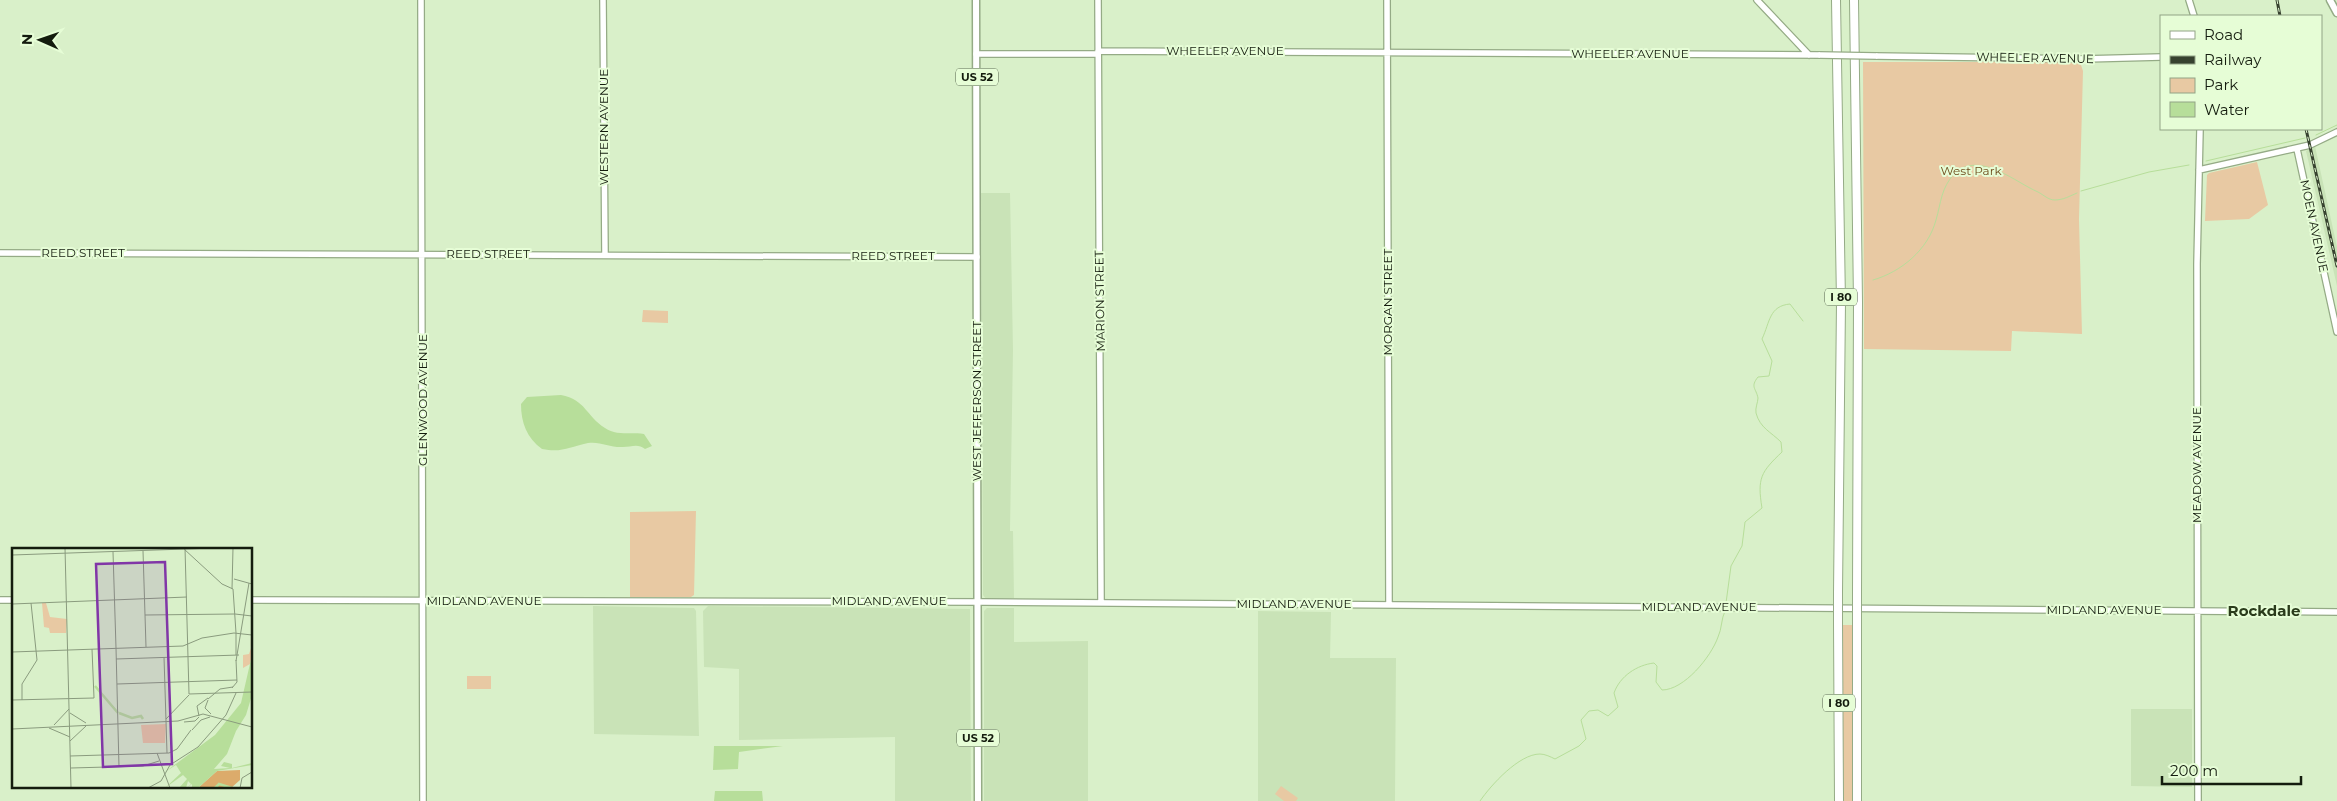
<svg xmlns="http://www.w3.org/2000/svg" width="2337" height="801" font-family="Montserrat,sans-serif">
<rect width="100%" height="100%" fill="#d9f0c9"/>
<!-- built -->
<path fill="#c9e3b7" d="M2315 146 2337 247V286L2306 151Z
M981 193H1010L1013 350 1010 531H1013L1014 598 986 599 983 595Z
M593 606 694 608 696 611 699 736 594 734Z
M708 606 970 609 971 801H895V737L739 740V669L704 667 703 611Z
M987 608H1014V642L1088 641V801H984V611Z
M1258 611 1331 612 1330 658H1396L1395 801H1258Z
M2131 709H2192V787L2131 786Z"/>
<!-- green -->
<path fill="#e8c9a3" d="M1863 62H2080L2083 71 2079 219 2082 334 2012 331 2011 351 1864 349Z
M2257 162 2268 205 2249 219 2205 221 2207 175 2209 173Z
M643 310 668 311V323L642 322Z
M696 511 694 595 691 597H630V512Z
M1842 625H1853V801H1842Z
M467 676H491V689H467Z
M1281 786 1298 798 1296 801H1284L1275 794Z"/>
<!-- water -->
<path fill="#b7de9a" d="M561 395C586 400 586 416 605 428 616 436 631 432 644 434L652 446 645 449C638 443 631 447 623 447 611 448 600 441 588 443 569 447 562 453 542 449 527 438 521 423 521 404L527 397Z
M714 746H783L739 752 738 769 713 770Z
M715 791H762L763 801H714Z"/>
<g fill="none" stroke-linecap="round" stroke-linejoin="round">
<!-- stream -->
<path stroke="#b7de9a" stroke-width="1" d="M2316 135 2337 125
M2206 161 2305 138
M1958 170C1984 154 2015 182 2038 192 2044 195 2048 200 2055 200 2063 200 2070 196 2077 193
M2081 191 2149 172 2189 165
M1873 280C1901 272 1928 250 1936 220 1941 203 1941 188 1954 174
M1726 603 1731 566 1742 546 1745 522 1762 508C1757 478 1761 472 1782 452L1781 442C1771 432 1760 428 1756 413 1755 408 1758 402 1758 398 1756 388 1750 387 1758 377L1769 376 1772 361 1762 339C1770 322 1769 306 1790 304L1803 321
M1480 801C1491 785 1519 754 1540 754 1545 754 1551 757 1555 759L1579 746 1586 739 1581 720 1589 711 1598 710 1608 716 1618 707 1614 693C1620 676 1637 665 1654 663L1657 666 1656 682 1662 690C1684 690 1711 657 1718 637 1722 629 1721 619 1725 611"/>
<!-- secondary casing -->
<g stroke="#95ab86" stroke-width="8">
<path id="secondary" d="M421 0 423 801
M603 0 605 255
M1098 0 1101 602
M1387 0 1389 605
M1757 0 1809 55
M2189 0 2194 16
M1098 51 1820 55
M976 54H1098
M1876 56 2084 59 2161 57
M2297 149 2337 332
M2199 170 2310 145 2337 132
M0 253 977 257
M0 600H14
M251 600 984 602 2337 612
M2198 801 2197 264 2200 129"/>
</g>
<!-- primary casing -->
<g stroke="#95ab86" stroke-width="9">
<path id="primary" d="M976 0 978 801
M2330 0 2337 13"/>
</g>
<!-- highway casing -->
<g stroke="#95ab86" stroke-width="10">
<path id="highway" d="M1836 0 1841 302 1838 593
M1854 0 1858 302 1857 594
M1838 623 1839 801
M1857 623V801"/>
</g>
<!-- secondary -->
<use href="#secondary" stroke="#fff" stroke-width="5.5"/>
<!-- primary -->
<use href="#primary" stroke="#fff" stroke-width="6"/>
<!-- highway -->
<use href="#highway" stroke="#fff" stroke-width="8"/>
<!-- rail casing -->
<g stroke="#37422f" stroke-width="3">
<path id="rail" d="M2277 0 2280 16
M2306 129 2337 266"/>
</g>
<!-- rail -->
<use href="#rail" stroke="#e6fdd6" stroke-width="1" stroke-dasharray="4" stroke-linecap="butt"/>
<!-- secondary-bridge casing -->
<g stroke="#95ab86" stroke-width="8" stroke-linecap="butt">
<path id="secondary-bridge" d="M1820 55 1876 56"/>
</g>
<!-- highway-bridge casing -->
<g stroke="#95ab86" stroke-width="10" stroke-linecap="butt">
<path id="highway-bridge" d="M1838 593V623
M1857 623V594"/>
</g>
<!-- secondary-bridge -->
<use href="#secondary-bridge" stroke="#fff" stroke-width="5.5"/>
<!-- highway-bridge -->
<use href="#highway-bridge" stroke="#fff" stroke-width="8"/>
</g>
<g text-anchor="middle" stroke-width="4" stroke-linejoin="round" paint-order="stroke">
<!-- shield labels -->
<g fill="#e6fdd6" stroke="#53604a" stroke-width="1">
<rect x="956" y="68.5" width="42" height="17" rx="4"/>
<rect x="1825" y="288.5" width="32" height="17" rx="4"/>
<rect x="1823" y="694.5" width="32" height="17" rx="4"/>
<rect x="957" y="729.5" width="42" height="17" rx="4"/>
</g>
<g font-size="11" font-weight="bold" fill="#141c0e">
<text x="977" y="81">US 52</text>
<text x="1841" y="301">I 80</text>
<text x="1839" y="707">I 80</text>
<text x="978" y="742">US 52</text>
</g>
<!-- street labels -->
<g font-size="12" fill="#141c0e" stroke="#e6fdd6">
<text x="1225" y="55">WHEELER AVENUE</text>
<text x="1630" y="58">WHEELER AVENUE</text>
<text transform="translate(2035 58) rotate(1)" y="4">WHEELER AVENUE</text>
<text transform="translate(604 127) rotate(-90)" y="4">WESTERN AVENUE</text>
<text transform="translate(2314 226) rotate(78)" y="4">MOEN AVENUE</text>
<text x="83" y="257">REED STREET</text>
<text x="488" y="258">REED STREET</text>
<text x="893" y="260">REED STREET</text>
<text transform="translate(1100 301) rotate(-91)" y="4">MARION STREET</text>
<text transform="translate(1388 302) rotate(-90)" y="4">MORGAN STREET</text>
<text transform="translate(423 400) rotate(-90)" y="4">GLENWOOD AVENUE</text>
<text transform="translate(977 401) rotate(-90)" y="4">WEST JEFFERSON STREET</text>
<text transform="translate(2197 465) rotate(-90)" y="4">MEADOW AVENUE</text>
<text x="484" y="605">MIDLAND AVENUE</text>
<text x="889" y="605">MIDLAND AVENUE</text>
<text x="1294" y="608">MIDLAND AVENUE</text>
<text x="1699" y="611">MIDLAND AVENUE</text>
<text x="2104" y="614">MIDLAND AVENUE</text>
</g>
<!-- park labels -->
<g font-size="12" fill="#6e4c1c" stroke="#e6fdd6">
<text x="1971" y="175">West Park</text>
</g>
<!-- quarter labels -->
<g font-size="15" font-weight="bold" fill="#2a3b1b" stroke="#e6fdd6">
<text x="2264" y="616">Rockdale</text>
</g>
</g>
<!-- overview -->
<g transform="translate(12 548)">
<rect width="240" height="240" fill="#d9f0c9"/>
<path d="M30 55H34L38 69 55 71 54 85H38L37 80 32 79ZM238 87 240 107 238 116 231 120V107L237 106 239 100ZM154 176 153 195H131L129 177Z" fill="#e8c9a3"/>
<path d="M228 222V232L219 240H186L205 223Z" fill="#dcab6b"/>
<path d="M240 107V147L234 167 224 183 215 206 202 221 218 220 209 218 212 214 220 216V220L240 215V217L205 223 186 240H180V236L175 240 179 236 176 233 174 240H167L175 231 171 227 153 240 169 225 164 217 153 224 203 187 229 155Z" fill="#b7de9a"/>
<path fill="none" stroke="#b7de9a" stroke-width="2.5" d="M83 138 106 165M107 165 120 170 129 168 131 171M203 240 207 236 220 240"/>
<path fill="none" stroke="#8a9b7e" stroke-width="1" d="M53 0 59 240M173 0 177 146 240 144M172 1 210 36 221 41 224 85M131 3 134 99M101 4 104 100M0 7 202 0M222 31 240 36M220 41 221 0M0 56 175 49M223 66 240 68M133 67 223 66M224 85V107M104 100 107 219M0 104 171 98 190 90 222 85 240 87M152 109 155 205M104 111 227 107M224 113 237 35M105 136 225 132M220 140 225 134 224 112M196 151 208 141 221 139M0 152 82 150 80 101M10 152V136L25 112 19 55M196 152 193 160 199 166M58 165 74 175M187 168 185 158 196 150M154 171 177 147M172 174 183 173 187 169M42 177 57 161M37 180 58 189M0 181 166 173 191 166 240 179M180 182 189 172 198 169M58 193 74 178M145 205 158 240M58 208 157 205 165 201 179 182M59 220 131 218 147 213M136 240 149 233 158 217 186 199 214 167 224 145M228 240 230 230 240 224"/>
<path fill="#8136a7" fill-opacity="0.15" stroke="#8136a7" stroke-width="2.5" d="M153 14 160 216 91 219 84 16Z"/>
<rect width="240" height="240" fill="none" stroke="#141c0e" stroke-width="2.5"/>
</g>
<!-- legend -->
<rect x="2160" y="15" width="162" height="115" fill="#e6fdd6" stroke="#92a386"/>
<rect x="2170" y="31" width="25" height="8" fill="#ffffff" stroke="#92a386"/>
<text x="2204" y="40" font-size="15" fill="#141c0e">Road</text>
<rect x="2170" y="56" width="25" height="8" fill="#37422f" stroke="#92a386"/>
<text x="2204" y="65" font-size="15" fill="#141c0e">Railway</text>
<rect x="2170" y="78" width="25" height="15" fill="#e8c9a3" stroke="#92a386"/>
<text x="2204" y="90" font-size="15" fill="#141c0e">Park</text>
<rect x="2170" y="102" width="25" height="15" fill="#b7de9a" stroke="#92a386"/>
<text x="2204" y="115" font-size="15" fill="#141c0e">Water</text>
<!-- north arrow -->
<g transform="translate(40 40) rotate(272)" stroke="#e6fdd6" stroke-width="4" paint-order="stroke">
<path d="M0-4L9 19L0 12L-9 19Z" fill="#141c0e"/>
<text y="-8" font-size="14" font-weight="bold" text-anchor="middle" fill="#141c0e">N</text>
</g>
<!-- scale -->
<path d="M2162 776v8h139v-8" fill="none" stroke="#141c0e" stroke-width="2.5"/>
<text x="2170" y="776" font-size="15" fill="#141c0e" stroke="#e6fdd6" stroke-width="4" paint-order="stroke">200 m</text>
</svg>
